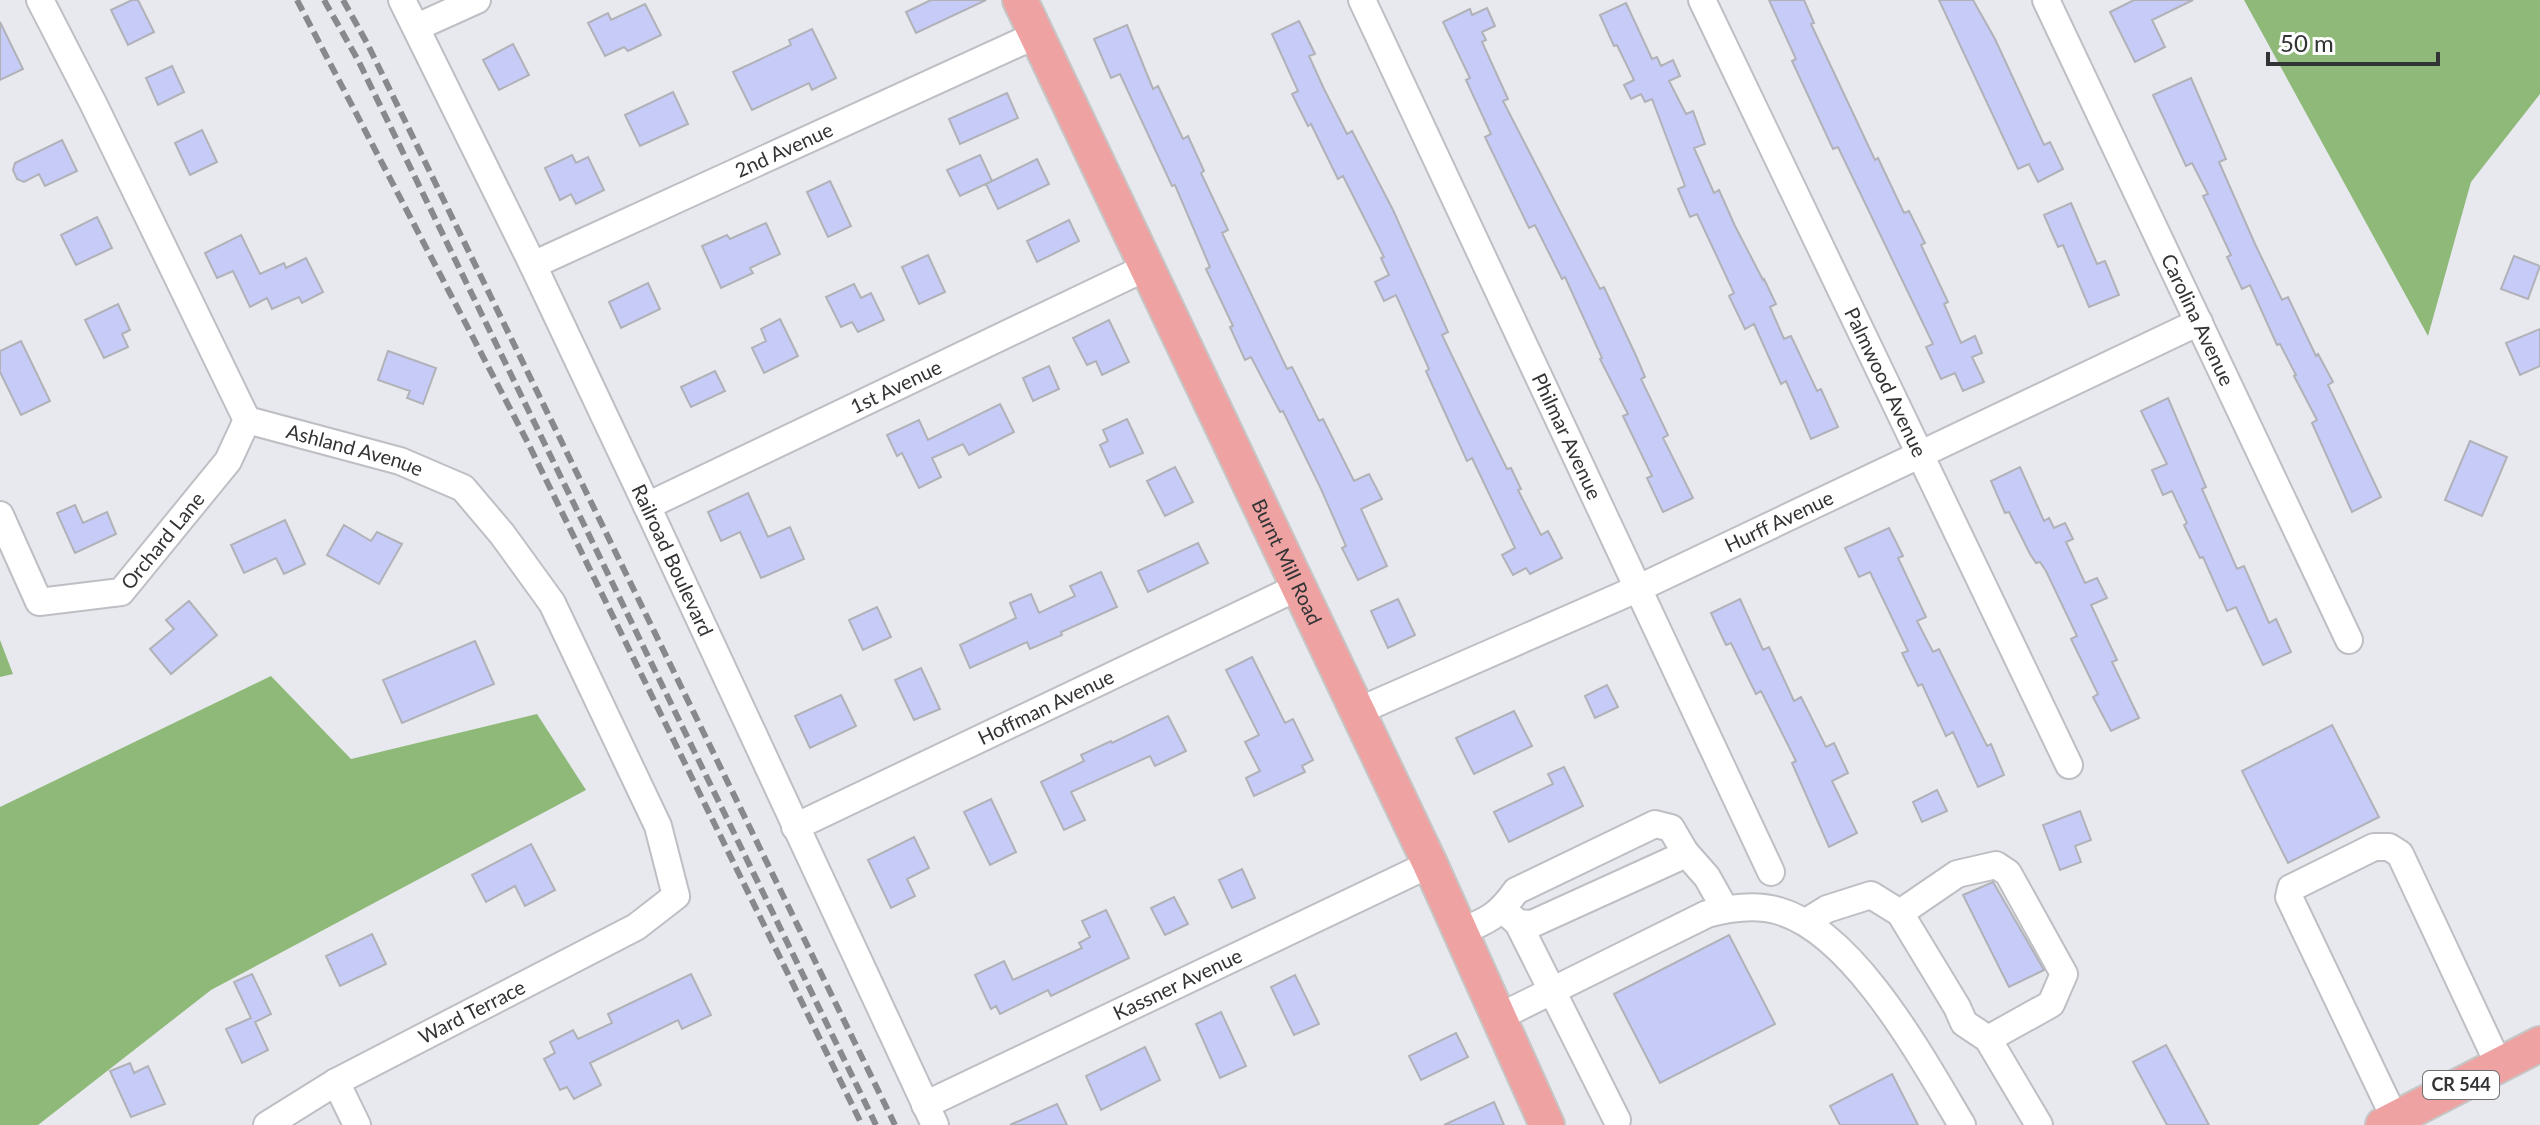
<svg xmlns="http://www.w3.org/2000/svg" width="2540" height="1125" font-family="Lato,sans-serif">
<rect width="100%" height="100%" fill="#e8e9ef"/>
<!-- forest -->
<path fill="#8fb978" d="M2244 0H2540V94L2471 182 2428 336Z
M0 640 13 674 0 677Z
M271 676 351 759 537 714 586 790 211 990 38 1125H0V807Z"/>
<!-- building -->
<path fill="#c6ccf7" stroke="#b1b2b8" stroke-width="2" d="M132 0H138L154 32 128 45 111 10Z
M931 0H986L916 33 906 12Z
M1769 0H1804L1814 23 1811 24 1875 160 1878 158 1904 213 1909 211 1925 243 1921 245 1948 302 1944 304 1961 343 1975 336 1982 353 1972 357 1984 382 1963 391 1955 373 1941 379 1926 347 1933 344 1838 147 1833 149 1792 61 1796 59Z
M1939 0H1973L1995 39 2044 145 2050 142 2063 169 2038 182 2029 164 2018 169Z
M2134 0H2193L2152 20 2165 47 2135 62 2110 12Z
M1626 3 1652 59 1657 57 1661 66 1673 60 1680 76 1669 81 1686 114 1693 111 1705 144 1694 148 1714 193 1719 190 1735 226 1763 280 1764 279 1776 304 1770 307 1784 339 1791 336 1817 391 1821 389 1838 427 1811 439 1786 381 1781 384 1754 324 1745 329 1729 296 1734 293 1697 214 1690 217 1678 189 1685 186 1652 99 1645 102 1641 94 1631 99 1624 85 1634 80 1617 45 1614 46 1600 15Z
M645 4 661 35 628 51 624 47 605 56 588 23 608 13 611 20Z
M1487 8 1495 26 1482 32 1486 40 1482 42 1508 99 1503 101 1600 289 1604 287 1637 358 1645 377 1641 379 1668 435 1663 438 1693 498 1663 512 1647 478 1652 476 1623 416 1628 414 1600 359 1602 358 1565 277 1562 279 1535 225 1529 228 1485 137 1491 134 1466 80 1470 78 1443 22 1470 9 1472 15Z
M1299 21 1315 54 1309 56 1324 89 1347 134 1352 131 1393 210 1448 332 1442 335 1480 414 1507 469 1511 468 1521 489 1518 490 1541 535 1548 531 1562 558 1530 574 1526 568 1513 575 1502 555 1515 548 1472 458 1467 461 1426 371 1429 369 1396 295 1384 301 1375 282 1389 275 1381 258 1384 257 1343 176 1338 179 1311 124 1308 126 1292 94 1298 91 1272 34Z
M0 22 23 69 0 80Z
M1127 25 1153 89 1158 86 1183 139 1188 136 1204 171 1201 173 1228 230 1222 233 1287 369 1292 367 1319 421 1323 419 1354 481 1369 474 1382 499 1361 509 1387 566 1358 580 1342 548 1346 546 1321 489 1283 411 1280 412 1251 357 1245 360 1230 327 1233 326 1206 269 1210 267 1175 185 1172 186 1120 74 1111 78 1094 39Z
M812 29 836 78 812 90 809 83 752 110 733 72 791 45 789 40Z
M513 44 529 75 499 90 483 60Z
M172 66 184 92 158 105 146 78Z
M2191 78 2226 159 2219 162 2255 244 2282 300 2288 297 2316 356 2318 354 2333 382 2328 385 2381 497 2352 512 2312 423 2317 420 2294 376 2296 375 2280 344 2277 345 2250 285 2242 289 2227 257 2231 255 2203 196 2208 194 2192 163 2186 166 2153 95Z
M673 92 688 124 640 146 625 115Z
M1007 93 1018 118 960 144 949 119Z
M202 130 217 162 190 175 175 143Z
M62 140 77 171 45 186 39 174 24 182 17 179 13 170 15 163Z
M572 155 576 163 588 157 604 190 576 204 571 194 560 200 545 168Z
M980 155 992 181 960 196 947 170Z
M1037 159 1049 184 998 209 986 184Z
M830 181 851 226 828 237 807 192Z
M2071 203 2097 264 2105 261 2119 295 2089 307 2063 245 2058 247 2044 215Z
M97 217 112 248 76 265 61 235Z
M1069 220 1079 241 1037 262 1027 241Z
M766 223 780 254 750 268 753 273 721 288 702 246 727 235 730 239Z
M241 235 260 274 284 263 286 268 306 258 323 292 302 303 299 297 272 309 267 298 250 307 233 271 217 278 205 253Z
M928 255 945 292 919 304 902 267Z
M2514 256 2540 266 2528 299 2501 289Z
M648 283 660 309 621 328 609 302Z
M854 284 861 298 871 293 884 320 858 332 852 322 841 327 826 297Z
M118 304 130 330 122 334 128 347 104 358 85 320Z
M780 319 798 356 764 373 752 348 766 341 761 329Z
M1109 320 1129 362 1102 375 1096 361 1087 365 1073 338Z
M2540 329V366L2520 375 2506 343Z
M21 341 50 401 21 415 0 372V351Z
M388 351 436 368 423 404 407 398 410 391 378 380Z
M1049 366 1059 389 1033 401 1023 378Z
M715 371 725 391 691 407 681 387Z
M2168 398 2206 487 2202 489 2237 569 2244 566 2269 623 2276 619 2291 652 2263 665 2236 607 2227 611 2203 557 2200 558 2184 525 2187 523 2172 491 2163 495 2152 470 2167 464 2141 411Z
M1000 404 1014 432 969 455 963 444 932 458 941 477 919 488 902 453 897 456 887 435 919 420 928 440Z
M1127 419 1143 453 1110 467 1100 445 1108 441 1103 430Z
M2470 441 2507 457 2482 516 2445 500Z
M1175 467 1193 502 1165 516 1147 481Z
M2020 467 2044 521 2049 518 2054 528 2065 523 2073 539 2066 542 2085 583 2097 578 2107 598 2091 605 2117 660 2112 662 2139 718 2111 731 2093 697 2098 694 2071 639 2077 636 2046 571 2040 562 2036 563 2030 554 2009 512 2005 513 1991 481Z
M748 493 768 537 790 527 804 559 761 578 740 532 721 541 708 512Z
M75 505 83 523 107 512 116 534 75 553 57 513Z
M285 520 305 564 284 574 276 558 244 573 231 545Z
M344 525 371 541 377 532 402 544 379 584 327 555Z
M1889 528 1903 556 1898 558 1926 617 1917 621 1933 652 1939 649 1987 746 1991 744 2004 775 1978 787 1953 732 1946 736 1922 684 1918 686 1902 653 1908 651 1870 572 1859 577 1845 548Z
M1198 543 1208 563 1148 592 1138 571Z
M1101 572 1117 607 1061 632 1062 635 1030 649 1027 642 970 668 960 645 1016 618 1010 603 1031 594 1039 613 1075 596 1070 586Z
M1398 599 1415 635 1388 648 1371 611Z
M1740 599 1763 650 1769 647 1794 701 1801 697 1826 747 1834 743 1848 773 1832 781 1857 833 1829 847 1792 763 1796 761 1761 691 1756 694 1731 643 1726 645 1711 613Z
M189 601 217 635 171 674 150 649 174 629 166 620Z
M877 607 891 637 863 650 849 620Z
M475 641 494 684 402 723 383 680Z
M1252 657 1285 723 1293 719 1313 760 1302 766 1305 772 1254 796 1246 778 1260 771 1245 742 1259 735 1226 670Z
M921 668 940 709 914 720 895 680Z
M1607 685 1618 707 1595 718 1585 696Z
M841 695 856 726 810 748 795 716Z
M1514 711 1532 746 1474 774 1456 738Z
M1168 716 1186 751 1155 766 1150 756 1071 792 1085 820 1064 830 1041 782 1084 761 1081 755 1111 741 1112 743Z
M2332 725 2379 817 2288 863 2242 771Z
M1564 767 1583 806 1509 842 1494 812 1553 784 1548 774Z
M1937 790 1947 811 1922 822 1913 802Z
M991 799 1016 852 990 865 964 812Z
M2080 811 2091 840 2075 846 2081 862 2060 870 2043 825Z
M914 837 929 868 907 879 915 896 891 908 868 860Z
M531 844 555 890 525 906 515 886 486 902 472 875Z
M1242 869 1255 898 1232 908 1219 880Z
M1993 882 2044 970 2009 987 1963 895Z
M1174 897 1188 924 1165 935 1151 908Z
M1106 910 1129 958 1051 996 1048 990 1000 1014 996 1006 991 1009 975 975 1004 961 1013 980 1082 948 1079 943 1090 937 1082 921Z
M372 934 386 964 340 986 326 956Z
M1729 935 1775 1024 1660 1083 1614 994Z
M252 974 271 1014 255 1022 268 1050 242 1063 226 1029 251 1018 234 982Z
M691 974 711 1015 682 1029 678 1020 590 1063 601 1085 574 1099 567 1087 560 1090 544 1059 555 1053 550 1042 573 1030 578 1039 612 1023 608 1014Z
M1295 975 1319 1024 1294 1035 1271 987Z
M1221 1012 1246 1066 1220 1078 1196 1024Z
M1456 1033 1468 1057 1421 1080 1409 1056Z
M2166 1045 2209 1125H2167L2133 1062Z
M1145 1047 1160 1080 1101 1110 1086 1076Z
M130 1063 134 1073 148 1066 165 1104 131 1117 110 1071Z
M1892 1074 1918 1125H1840L1830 1106Z
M1494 1102 1504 1125H1444Z
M1057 1104 1067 1125H1010Z"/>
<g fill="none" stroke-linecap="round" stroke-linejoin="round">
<!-- minor casing -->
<g stroke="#bebfc4" stroke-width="30">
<g id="minor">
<path id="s1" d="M40 0 93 103 247 420 400 461 463 488 502 534 552 603 658 826 676 896 636 927 336 1082 267 1125"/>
<path id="s2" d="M402 0 533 265 647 506 935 1125"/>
<path id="s3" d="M1362 0 1771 872"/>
<path id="s4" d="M1702 0 2069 765"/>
<path id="s5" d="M2046 0 2349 640"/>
<path d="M417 27 477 0"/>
<path id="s6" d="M533 265 1036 35"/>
<path id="s7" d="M647 506 1145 268"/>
<path id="s8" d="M0 515 39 602 121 592 228 461 247 420"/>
<path id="s9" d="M1356 712 1639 588 2199 322"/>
<path id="s10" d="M795 827 1298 587"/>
<path d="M1685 852 1707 877 1725 909"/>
<path d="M1806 922 1827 909 1871 895 1900 913 1957 1007 1964 1023 1988 1039 2051 1004 2064 974 2008 873 1996 865 1957 874 1900 913"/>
<path d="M1518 923 1617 1120"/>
<path d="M1461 931C1488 921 1499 915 1516 891L1655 824 1671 828 1685 852 1675 859 1532 924 1518 923 1502 909"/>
<path d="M1499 1017 1707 914C1729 908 1756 904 1779 911 1855 933 1923 1060 1962 1125"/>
<path d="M1988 1039 2039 1125"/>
<path d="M336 1082 357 1125"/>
<path id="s11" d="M925 1105 1430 864"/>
<path d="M2395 1119 2289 897 2291 888 2374 847H2389L2400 854 2499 1065"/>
</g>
</g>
<!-- major casing -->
<g stroke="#c6c6c6" stroke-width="38">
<g id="major">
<path id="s12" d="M1020 0 1430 864 1547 1125"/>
<path d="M2383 1125 2540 1044"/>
</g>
</g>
<!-- minor -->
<use href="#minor" stroke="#fff" stroke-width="26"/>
<!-- major -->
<use href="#major" stroke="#eea3a2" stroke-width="34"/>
<!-- rail -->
<path stroke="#88898d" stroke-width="6" stroke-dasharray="12 6" stroke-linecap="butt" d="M297 0 528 443 862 1125
M324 0 358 60 876 1125
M343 0 367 43 895 1125"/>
</g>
<g text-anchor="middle" stroke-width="7" stroke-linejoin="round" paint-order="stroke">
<!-- shield labels -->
<rect fill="#fff" stroke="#707072" stroke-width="2" x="2423" y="1071" width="76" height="28" rx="6"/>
<g font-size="18" font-weight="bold" fill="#323335">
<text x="2461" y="1091">CR 544</text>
</g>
<!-- street labels -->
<g font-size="20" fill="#323335" stroke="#fff">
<text dy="7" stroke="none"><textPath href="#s6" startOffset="276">2nd Avenue</textPath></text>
<text dy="7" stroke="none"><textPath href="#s5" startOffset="354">Carolina Avenue</textPath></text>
<text dy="7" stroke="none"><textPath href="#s4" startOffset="424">Palmwood Avenue</textPath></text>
<text dy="7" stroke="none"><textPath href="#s7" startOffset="276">1st Avenue</textPath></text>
<text dy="7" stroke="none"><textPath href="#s3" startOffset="482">Philmar Avenue</textPath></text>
<text dy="7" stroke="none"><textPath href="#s1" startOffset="580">Ashland Avenue</textPath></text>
<text dy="7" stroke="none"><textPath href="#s9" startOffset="464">Hurff Avenue</textPath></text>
<text dy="7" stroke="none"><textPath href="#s8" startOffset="244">Orchard Lane</textPath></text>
<text dy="7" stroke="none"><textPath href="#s2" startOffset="622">Railroad Boulevard</textPath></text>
<text dy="7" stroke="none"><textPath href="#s12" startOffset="622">Burnt Mill Road</textPath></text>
<text dy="7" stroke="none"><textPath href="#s10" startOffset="278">Hoffman Avenue</textPath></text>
<text dy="7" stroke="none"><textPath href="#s11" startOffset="280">Kassner Avenue</textPath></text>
<text transform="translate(472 1012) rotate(-27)" y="7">Ward Terrace</text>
</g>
</g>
<!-- scale -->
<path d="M2268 52v12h170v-12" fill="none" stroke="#323335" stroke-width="4"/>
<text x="2280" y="52" font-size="24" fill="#323335" stroke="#ffffff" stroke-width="6" paint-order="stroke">50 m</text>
</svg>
